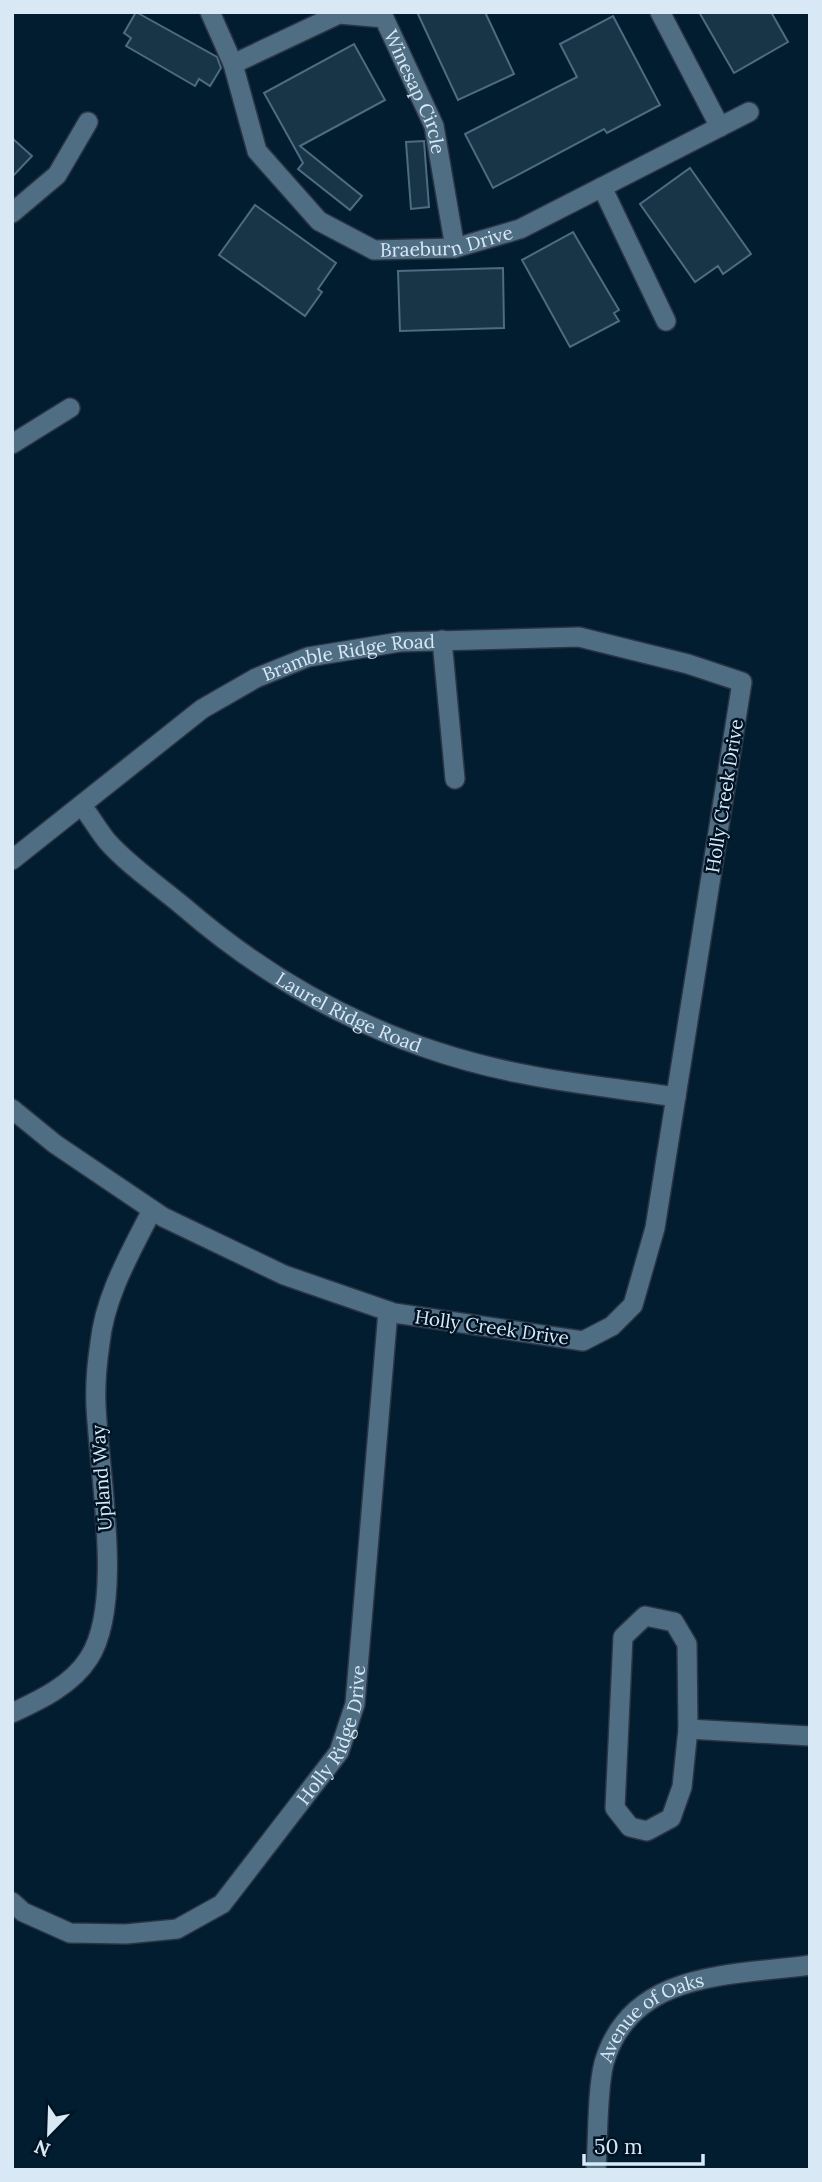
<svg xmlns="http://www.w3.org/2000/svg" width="822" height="2182" font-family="Lora,serif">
<rect width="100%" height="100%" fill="#021d30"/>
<!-- building -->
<path fill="#183548" stroke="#4d6b81" stroke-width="2" d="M136 12 217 57 221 68 210 86 199 79 195 86 126 46 131 38 124 33Z
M417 12H485L514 74 458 100Z
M699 12H771L788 42 734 73Z
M613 16 660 105 607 133 604 129 493 188 465 134 577 77 560 44Z
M354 44 385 100 300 146 362 196 350 210 298 169 303 163 264 93Z
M12 138 32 156 12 177Z
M424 141 429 207 411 209 406 142Z
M690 168 751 254 723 274 718 266 695 282 640 204Z
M255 205 336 263 318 289 322 292 305 316 219 255Z
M573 232 619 310 614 313 619 321 570 347 522 260Z
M503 268 504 328 400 331 398 271Z"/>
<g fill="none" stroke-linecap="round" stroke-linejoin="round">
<!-- minor casing -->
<g stroke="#2b3443" stroke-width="22">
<g id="minor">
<path id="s1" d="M210 12 233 64 257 151 319 221 374 250 455 248 520 229 749 112"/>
<path d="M660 12 720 127"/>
<path id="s2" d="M233 64 339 14 384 18 434 126 455 248"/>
<path d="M602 187 666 321"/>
<path d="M12 213 57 175 88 122"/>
<path d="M12 444 70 408"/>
<path d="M442 640 455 779"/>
<path id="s3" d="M82 806C91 817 98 830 107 841 128 865 159 886 184 907 280 990 393 1048 518 1073 570 1084 624 1089 676 1097"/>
<path id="s4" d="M12 860 202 709 256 678 308 657 400 642 579 637 688 664 742 682 655 1228 633 1305 612 1326 583 1341 394 1313 284 1275 163 1217 55 1144 12 1109"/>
<path d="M645 1616 674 1622 687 1644 688 1729 682 1787 671 1818 647 1831 630 1827 615 1808 623 1637Z"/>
<path d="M12 1713C40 1700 72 1685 89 1658 124 1604 99 1473 96 1406 95 1386 97 1363 100 1343 105 1295 131 1252 152 1210"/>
<path d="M688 1729 810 1736"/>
<path id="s5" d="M12 1902 23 1912 70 1933 126 1934 177 1929 222 1904 339 1752 355 1704 388 1311"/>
<path id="s6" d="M596 2170C598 2140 597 2090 604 2063 631 1970 731 1976 810 1965"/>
</g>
</g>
<!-- minor -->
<use href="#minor" stroke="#4f6d83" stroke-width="19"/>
</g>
<g text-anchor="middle" stroke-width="5" stroke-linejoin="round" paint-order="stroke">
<!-- street labels -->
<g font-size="19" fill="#d8e8f5" stroke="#001425">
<text dy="7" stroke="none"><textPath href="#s2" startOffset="243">Winesap Circle</textPath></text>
<text dy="7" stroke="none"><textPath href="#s1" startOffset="376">Braeburn Drive</textPath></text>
<text dy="7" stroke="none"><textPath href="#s4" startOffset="401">Bramble Ridge Road</textPath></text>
<text transform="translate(724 796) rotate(-81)" y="7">Holly Creek Drive</text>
<text dy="7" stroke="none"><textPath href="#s3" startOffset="341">Laurel Ridge Road</textPath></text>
<text transform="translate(492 1327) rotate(8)" y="7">Holly Creek Drive</text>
<text transform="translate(101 1478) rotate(-94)" y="7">Upland Way</text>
<text dy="7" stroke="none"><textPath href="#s5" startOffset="430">Holly Ridge Drive</textPath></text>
<text dy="7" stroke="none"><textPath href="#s6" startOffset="177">Avenue of Oaks</textPath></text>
</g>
</g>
<!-- border -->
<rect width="822" height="2182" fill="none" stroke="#d8e8f5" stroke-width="28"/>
<!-- north arrow -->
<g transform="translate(49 2133) rotate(203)" stroke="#001425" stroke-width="5" paint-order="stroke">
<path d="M0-5L12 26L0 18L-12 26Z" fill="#d8e8f5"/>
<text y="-10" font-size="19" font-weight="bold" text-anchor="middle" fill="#d8e8f5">N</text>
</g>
<!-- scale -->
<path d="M584 2154v10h119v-10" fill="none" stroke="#d8e8f5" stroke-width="3.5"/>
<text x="594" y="2154" font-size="21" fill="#d8e8f5" stroke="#001425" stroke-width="5" paint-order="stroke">50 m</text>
</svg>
